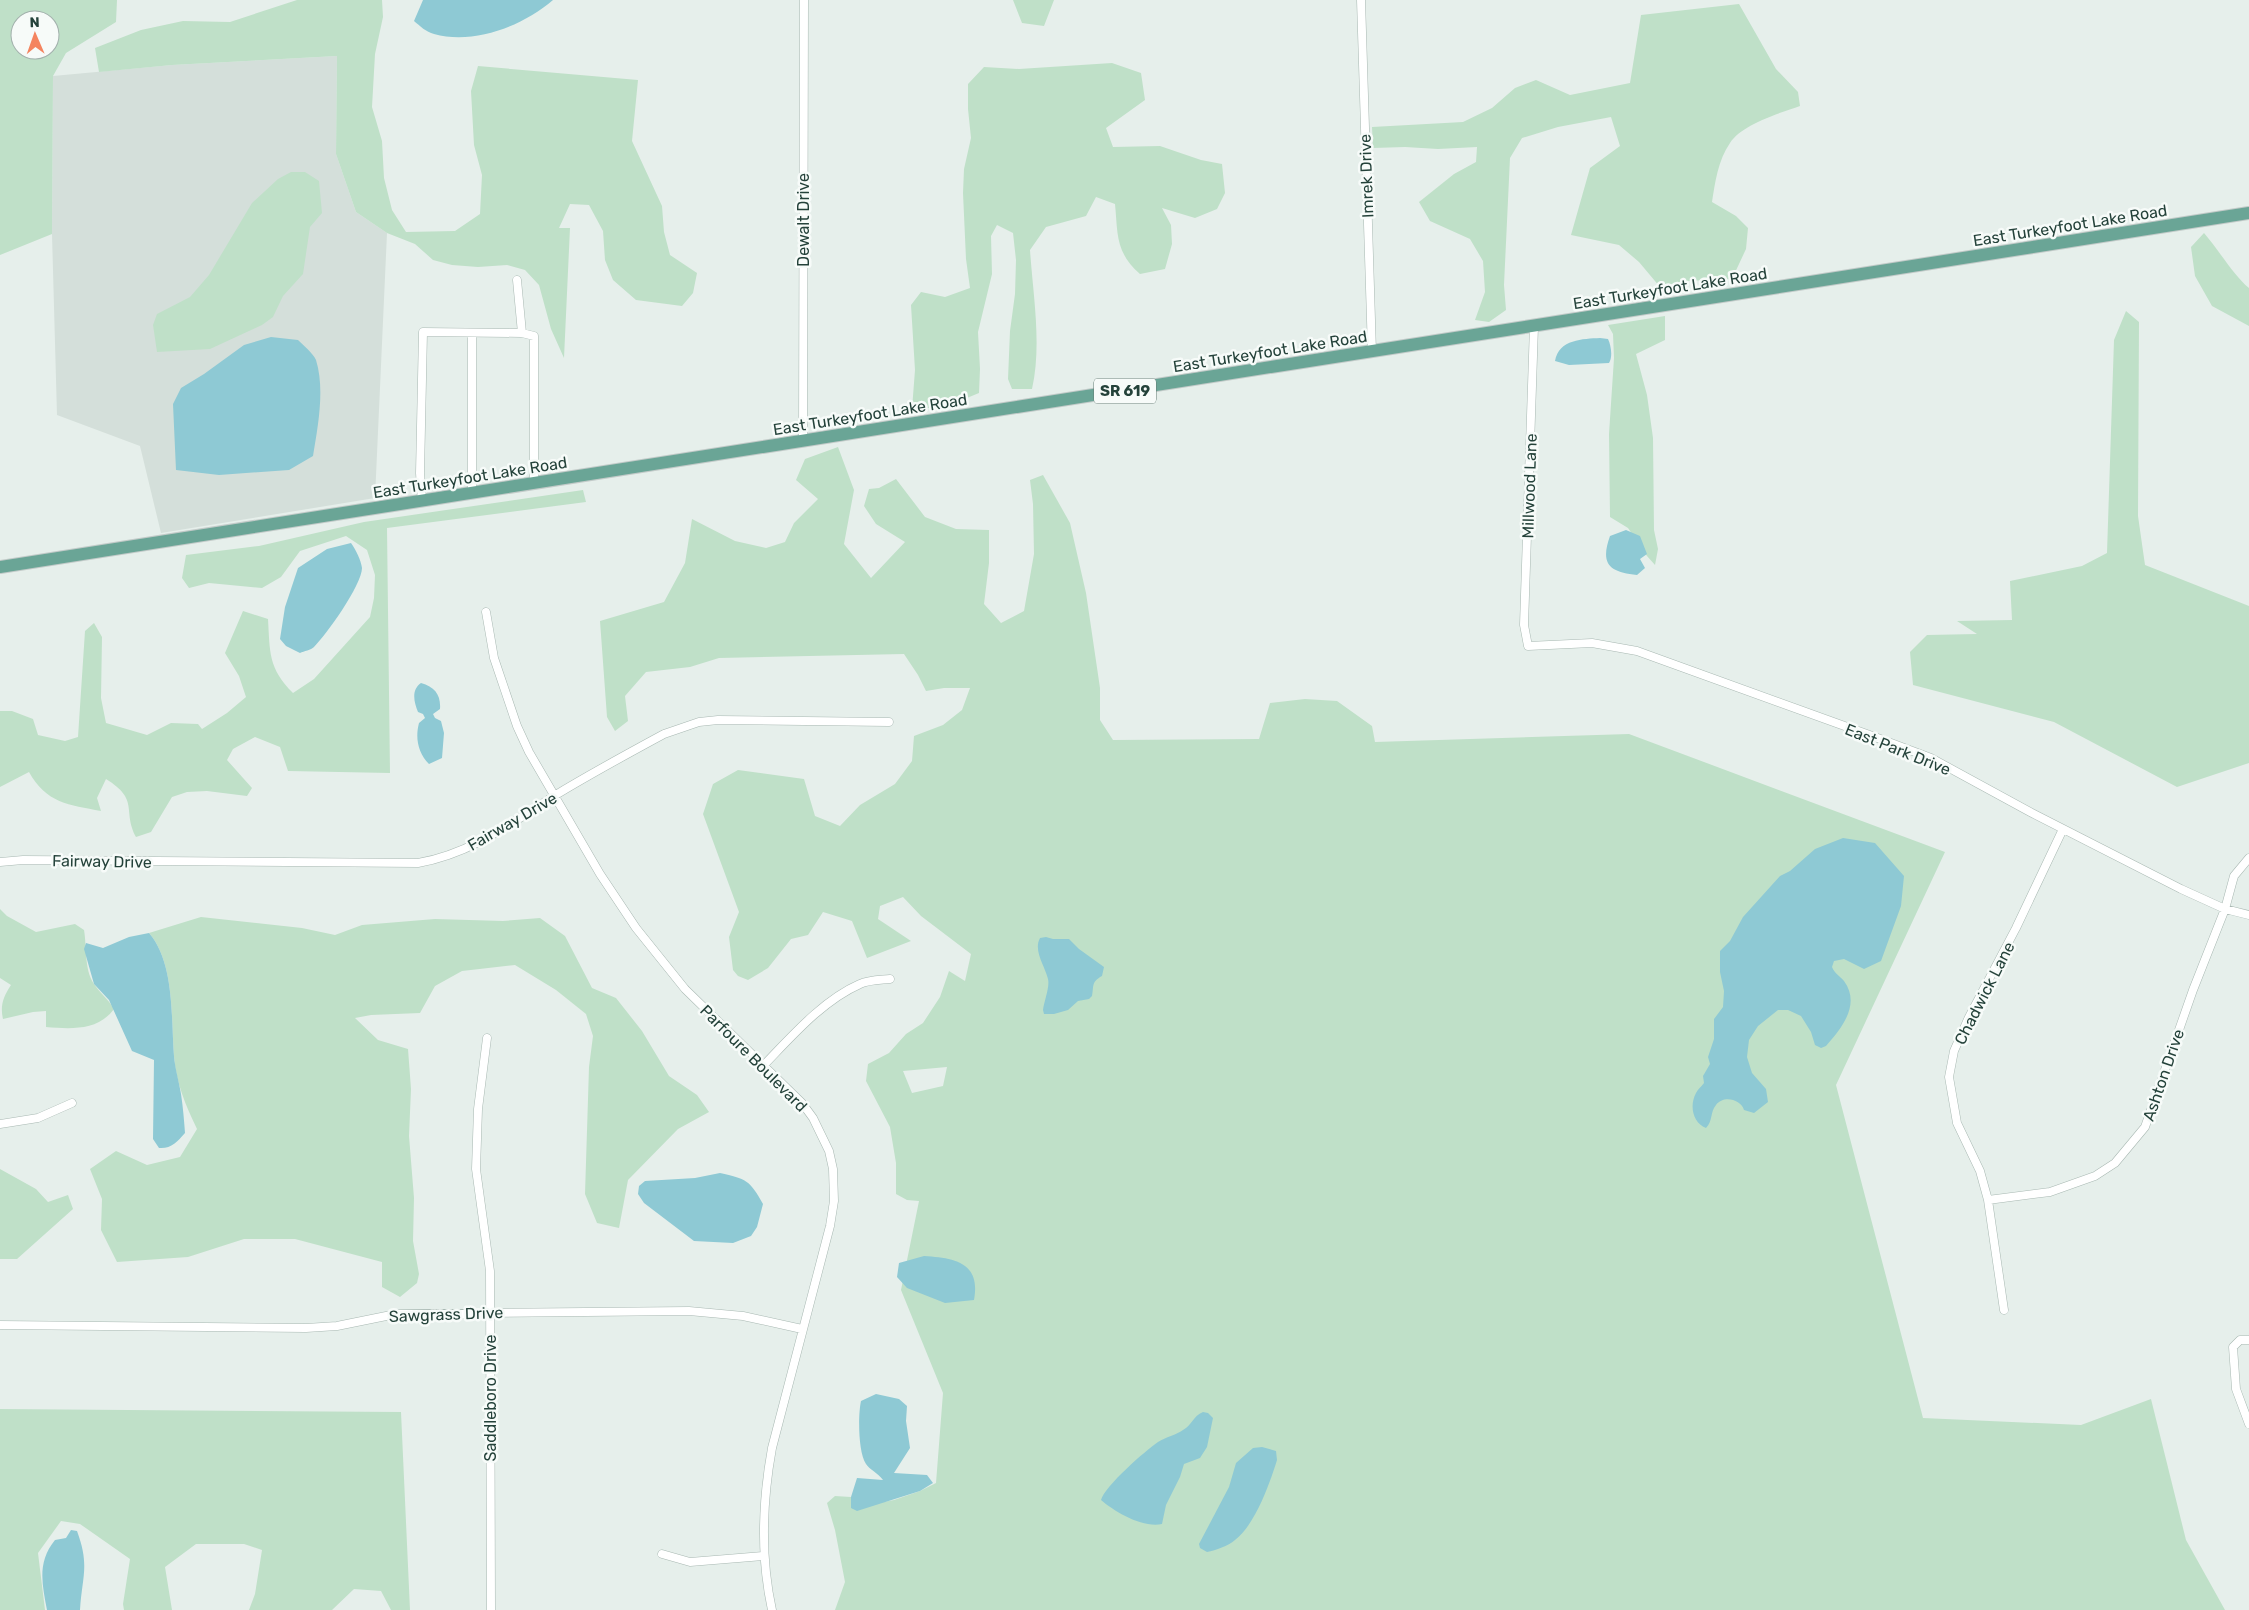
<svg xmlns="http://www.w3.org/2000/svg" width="2249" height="1610" font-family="Rubik,sans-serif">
<rect width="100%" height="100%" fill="#e6efeb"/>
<!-- built -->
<path fill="#d4dfda" d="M337 56 336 154 356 212 387 233 375 498 161 533 140 446 57 415 52 234 53 76 172 65Z"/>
<!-- green -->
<path fill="#bfe0c8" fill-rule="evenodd" d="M0 0H117L116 22 66 53 53 76 52 234 0 255ZM20 20H50V50H20Z
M297 0H382L383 17 375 54 372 107 382 141 384 178 392 210 406 232 455 231 480 214 482 175 474 145 471 91 478 66 638 80 632 141 662 206 664 232 670 255 697 273 693 293 682 306 636 300 613 280 605 260 603 231 589 205 570 204 559 228H570L564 358 551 329 539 285 525 270 507 265 478 267 452 265 433 260 415 244 387 233 356 212 336 154 337 56 172 65 99 72 95 48 141 30 183 21 230 22Z
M1013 0H1054L1044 26 1022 23Z
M1739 4 1776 69 1798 92 1800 106C1780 113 1742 124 1730 143 1718 160 1715 183 1712 202L1736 216 1748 228 1746 249 1732 279 1686 281 1660 287 1639 262 1619 245 1571 235 1590 168 1620 146 1611 117 1558 127 1522 138 1510 158 1504 285 1506 310 1489 322 1475 320 1485 292 1483 261 1470 239 1430 221 1419 202 1454 174 1476 162 1477 147 1438 149 1405 147 1373 148 1372 127 1463 122 1492 108 1515 88 1536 80 1570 95 1630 83 1641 15Z
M1112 63 1141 73 1145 100 1106 128 1113 147 1160 146 1201 160 1222 164 1225 193 1217 209 1195 218 1162 208 1171 225 1172 244 1165 269 1140 274C1115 252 1118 234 1115 204L1096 197 1086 216 1046 227 1030 250C1033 295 1042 345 1032 389H1012L1008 379 1010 331 1015 294 1016 260 1013 233 997 225 991 236 992 274 978 332 980 369 979 393 945 407 912 409 915 370 911 305 921 292 945 297 970 288 966 259 963 193 964 169 971 138 968 109V84L984 67 1019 69Z
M291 172H305L319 181 322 213 310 227 303 274 283 296 273 317 262 325 210 349 157 352 153 325 157 314 190 297 209 275 252 203 278 179Z
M2204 233C2218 249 2234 276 2249 288V326L2212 306 2195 276 2191 247Z
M2126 311 2139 322 2138 516 2145 565 2249 606V763L2177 787 2054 722 1913 685 1910 652 1927 635 1977 634 1957 621 2012 620 2010 581 2082 566 2107 553 2114 340Z
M1665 316V340L1636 354 1647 395 1653 438 1654 530 1658 549 1655 565 1647 556 1628 528 1610 517 1609 434 1614 358 1613 334 1608 325Z
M838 447 854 490 844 544 871 578 905 542 876 524 864 506 869 489 879 488 896 479 925 517 956 529 989 530V563L984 604 1001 623 1024 611 1034 554 1033 504 1030 480 1043 475 1070 523 1086 593 1100 688V720L1113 740 1259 739 1270 703 1305 699 1337 701 1372 726 1375 742 1629 734 1945 852 1836 1085 1923 1418 2081 1425 2151 1399 2186 1540 2225 1610H835L845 1582 835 1530 827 1503 835 1496 851 1497V1508L894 1500 920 1491 936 1483 943 1393 901 1290 919 1201 907 1200 896 1194V1163L890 1127 866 1081 868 1064 889 1053 906 1034 923 1023 940 997 949 971 965 981 971 954 921 916 903 897 880 906 878 919 911 941 867 958 852 921 823 912 808 935 791 939 768 968 748 980 738 976 733 970 729 937 739 912 703 814 713 784 738 770 804 779 815 816 840 826 860 805 895 784 912 761 914 736 943 725 962 710 970 688H944L926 691 918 675 904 654 719 658 690 667 646 672 625 696 628 721 615 731 607 717 600 621 664 602 685 563 692 519 735 541 766 548 785 542 794 523 818 499 796 480 805 459ZM947 1067 943 1086 912 1093 903 1071Z
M583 490 586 502 387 528 390 773 288 771 280 747 255 737 233 749 227 760 252 788 247 796 207 791 187 792 172 797 151 832 136 837C122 810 140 800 106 779L97 798 101 811C69 805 46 803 29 772L0 787V711H12L33 719 38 735 65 741 78 737 85 631 94 623 102 637 101 698 106 723 147 735 171 723 198 724 202 729 227 713 246 697 239 676 225 653 243 611 268 619C270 652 268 668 293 693L314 679 370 617 374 598 375 575 367 550 346 536 300 551 281 577 262 588 209 583 189 588 182 578 186 555 259 546 364 522Z
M0 909 7 916 36 932 75 924 84 930C87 947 84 969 94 984 100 993 109 1000 114 1009 98 1031 71 1029 46 1027V1011L33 1012 3 1019C0 1006 3 997 11 985L0 978Z
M201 917 302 928 335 935 362 925 435 919 503 921 540 918 565 936 592 988 616 998 642 1031 669 1076 697 1095 709 1112 678 1129 628 1180 619 1228 597 1223 585 1194 589 1067 593 1036 586 1014 556 990 515 965 462 971 435 986 420 1013 371 1015 355 1018 378 1040 408 1049 411 1089 409 1136 414 1198 413 1241 419 1274 417 1283 400 1297 382 1287V1262L295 1239H244L188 1257 117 1262 101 1230 102 1199 90 1169 116 1151 147 1165 180 1157 197 1129C186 1106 176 1083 174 1056 171 1019 175 963 149 933Z
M0 1169 36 1189 48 1202 68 1195 73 1209 17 1259H0Z
M0 1409 401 1412 410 1610H391L381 1591 354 1589 332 1610H249L255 1594 262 1550 244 1544H196L165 1567 172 1610H124L123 1604 130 1559 80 1524 61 1521 38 1553 45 1610H0Z"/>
<!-- water -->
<path fill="#8ec9d4" d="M423 0H553C523 26 474 45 434 34 426 32 420 26 414 21Z
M271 337 298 340C303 345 313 353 316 360 325 389 318 426 313 456L289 470 219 475 176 470 173 404 181 388 204 374 244 345Z
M1600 338 1608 339C1611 345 1613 357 1609 363L1569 365 1555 361C1559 339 1583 339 1600 338Z
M1626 530 1640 536 1647 554 1640 559 1645 568 1637 575C1609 572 1600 564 1610 536Z
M351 543C356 550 361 560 362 568 362 585 326 635 314 647 311 650 304 651 300 653L286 646 280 639 285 607 298 568 327 549Z
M421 683C435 687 441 695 440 709L433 714 435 718 441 721 444 733 442 758 429 764C418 753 415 738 419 723L425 718 423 714 418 712C414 702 411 690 421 683Z
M1843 838 1875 843 1904 876 1901 906 1881 961 1864 969 1844 959 1834 961 1832 967C1835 974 1840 976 1844 981 1861 1004 1842 1028 1826 1046L1821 1048 1815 1045 1811 1032 1801 1016 1788 1010H1778L1758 1026 1749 1040 1747 1057 1752 1073 1766 1089 1768 1102 1754 1113 1744 1110C1741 1099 1723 1095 1716 1105 1710 1112 1713 1121 1706 1128 1693 1123 1689 1106 1696 1093 1698 1089 1701 1087 1704 1083L1703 1076 1710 1064 1708 1057 1714 1039V1019L1723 1007 1724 991 1720 972V951L1730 941 1743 917 1780 876 1790 871 1815 849Z
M149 933C175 963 171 1019 174 1056 175 1069 179 1081 181 1094 183 1107 184 1120 185 1133 177 1142 171 1149 159 1148L153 1139 154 1060 132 1051 109 1000 94 984 84 949 86 943 103 948 129 937Z
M1046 937 1053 939H1069L1079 949 1104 967 1102 976C1091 982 1094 986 1092 996L1089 999 1078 1001 1068 1010 1054 1014H1044L1043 1010C1044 1001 1050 987 1048 979 1045 966 1033 951 1040 938Z
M720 1173C746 1179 750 1180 763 1204L757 1227 751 1236 733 1243 694 1241 644 1203 638 1194 639 1186 645 1181 695 1178Z
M924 1256C954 1258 981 1262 974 1300L945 1303 907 1288 897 1277 899 1263Z
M876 1394 899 1399 907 1406 906 1421 910 1448 894 1473 927 1475 933 1483 920 1491 857 1511 851 1508V1497L857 1478 883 1480C878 1473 869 1469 866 1464 858 1452 858 1415 861 1401Z
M1203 1412 1208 1413 1213 1418 1207 1447 1200 1458 1184 1464 1180 1477 1166 1505 1162 1524C1142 1528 1115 1512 1101 1500 1105 1486 1145 1451 1158 1442 1166 1437 1176 1435 1183 1430 1192 1425 1193 1416 1203 1412Z
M1262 1447 1276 1451 1277 1460C1270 1483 1255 1525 1235 1540 1228 1546 1216 1550 1207 1552L1200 1548 1199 1544 1229 1487 1236 1463 1253 1448Z
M71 1530 77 1531C90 1566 82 1576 80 1610H47C42 1584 37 1562 55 1540L66 1538Z"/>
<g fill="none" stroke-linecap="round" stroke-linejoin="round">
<!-- street casing -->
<g stroke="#a8b8b2" stroke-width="9">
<path id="street" d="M1361 0 1372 352
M517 280 522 333
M1534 326 1524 625 1528 646 1592 643 1637 651 1875 737 1931 758 2032 813 2181 889 2225 909 2249 915
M472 333V493
M803 440 804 0
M422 502 420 473 423 332 522 333 534 336V483
M486 612 494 658 517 726 529 752 600 874 636 928 685 989 802 1103 813 1118 829 1151 833 1169 834 1201 830 1226 772 1448C762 1503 760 1555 772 1610
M0 862 23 860 418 863C470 854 510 824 554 796 590 774 627 754 664 734L699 722 718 720 889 722
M487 1038 478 1109 476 1169 490 1271 491 1610
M763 1066C791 1037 823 1000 860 984 868 980 881 980 890 979
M0 1124 38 1118 72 1103
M1988 1200 2050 1192 2095 1176 2115 1163 2145 1127 2193 990 2225 909 2234 876 2249 858
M2004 1310 1988 1200 1980 1171 1957 1123 1949 1077 1954 1051 1969 1017 2016 928 2063 829
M0 1325 306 1328 337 1326 396 1314 689 1311 743 1316 802 1329
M2249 1340H2240L2233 1347 2236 1389 2249 1424
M662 1554 690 1562 763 1556"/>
</g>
<!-- primary casing -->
<g stroke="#c2cac8" stroke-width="14">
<path id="primary" d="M0 567 2249 213"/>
</g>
<!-- street -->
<use href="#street" stroke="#fff" stroke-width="8"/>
<!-- primary -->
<use href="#primary" stroke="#6aa596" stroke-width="12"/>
</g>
<g text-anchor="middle" stroke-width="5" stroke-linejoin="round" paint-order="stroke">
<!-- shield labels -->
<rect fill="#f7fbf9" stroke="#637a73" stroke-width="1" x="1094" y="378.5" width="62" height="25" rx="4"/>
<g font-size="15" font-weight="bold" fill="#24423a">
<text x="1125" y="396">SR 619</text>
</g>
<!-- street labels -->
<g font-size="16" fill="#24423a" stroke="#f7fbf9">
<text transform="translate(1366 176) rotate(-92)" y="6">Imrek Drive</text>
<text transform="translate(803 220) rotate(-90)" y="6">Dewalt Drive</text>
<text transform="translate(2070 225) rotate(-9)" y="6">East Turkeyfoot Lake Road</text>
<text transform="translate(1670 288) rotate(-9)" y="6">East Turkeyfoot Lake Road</text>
<text transform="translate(1270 351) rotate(-9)" y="6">East Turkeyfoot Lake Road</text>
<text transform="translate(870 414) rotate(-9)" y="6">East Turkeyfoot Lake Road</text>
<text transform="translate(470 477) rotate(-9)" y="6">East Turkeyfoot Lake Road</text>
<text transform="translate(1529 486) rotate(-88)" y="6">Millwood Lane</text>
<text transform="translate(1898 749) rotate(22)" y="6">East Park Drive</text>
<text transform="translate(512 821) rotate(-30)" y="6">Fairway Drive</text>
<text transform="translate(102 861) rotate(1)" y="6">Fairway Drive</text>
<text transform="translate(1984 993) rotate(-63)" y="6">Chadwick Lane</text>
<text transform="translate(754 1058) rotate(45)" y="6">Parfoure Boulevard</text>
<text transform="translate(2163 1075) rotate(-71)" y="6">Ashton Drive</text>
<text transform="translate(446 1314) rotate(-2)" y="6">Sawgrass Drive</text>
<text transform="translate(490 1398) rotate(-90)" y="6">Saddleboro Drive</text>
</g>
</g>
<!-- north arrow -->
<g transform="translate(35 35) rotate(358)"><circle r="24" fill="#f7fbf9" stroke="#a3b1ad"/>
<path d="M0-4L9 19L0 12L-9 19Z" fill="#f4845f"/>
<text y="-8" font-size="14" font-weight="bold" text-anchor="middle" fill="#24423a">N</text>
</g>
</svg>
